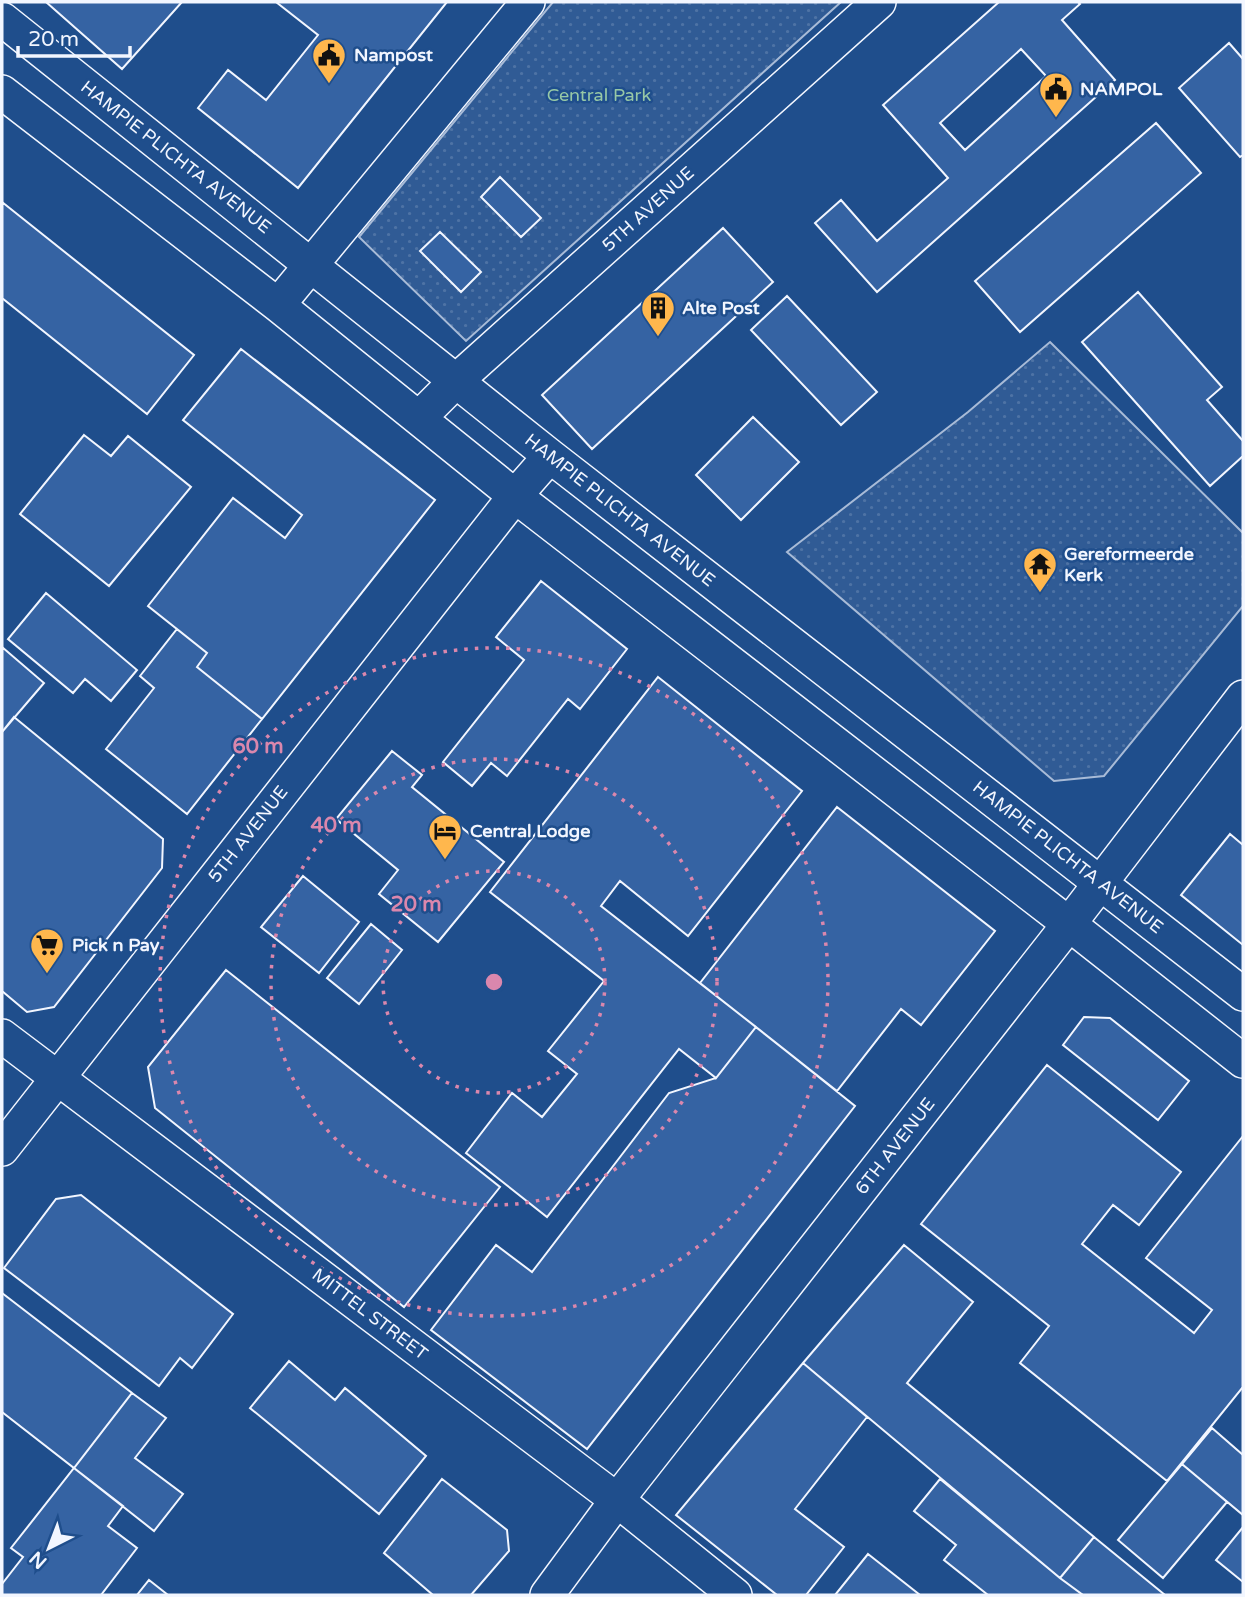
<svg xmlns="http://www.w3.org/2000/svg" width="1245" height="1597" font-family="'Varela Round',sans-serif">
<defs>
<pattern id="park-dots" width="8" height="8" patternUnits="userSpaceOnUse" patternTransform="scale(1.75)"><rect width="8" height="8" fill="#305b95"/><path d="M2 2h.1M6 6h.1" fill="none" stroke="#4e73a5" stroke-width="1.8" stroke-linecap="round"/></pattern>
</defs>
<rect width="100%" height="100%" fill="#1f4e8c"/>
<!-- park -->
<path fill="url(#park-dots)" stroke="#a8bbd7" stroke-width="2" d="M553 2H841L466 341 359 237Z
M1050 342 1243 533V606L1104 776 1054 781 787 552 968 412Z"/>
<!-- building -->
<path fill="#3563a3" stroke="#f2f6ff" stroke-width="2" fill-rule="evenodd" d="M46 2H182L122 69Z
M276 2H447L298 188 198 108 228 70 266 100 318 35Z
M999 2H1078L1080 4 1062 20 1115 80 877 292 815 223 841 200 877 241 948 178 883 105ZM1021 49 1046 76 965 150 940 123Z
M1229 43 1243 59V155L1240 157 1179 88Z
M1156 123 1201 173 1020 332 975 281Z
M500 177 541 218 521 237 481 197Z
M2 202 194 355 147 414 2 298Z
M723 228 773 282 592 449 542 395Z
M440 232 481 272 461 292 420 251Z
M1138 292 1222 387 1207 400 1243 441V456L1210 486 1082 342Z
M787 296 877 392 841 425 751 330Z
M241 349 435 500 262 719 197 667 207 653 148 606 233 498 285 538 302 515 183 420Z
M753 417 799 462 741 520 696 475Z
M84 435 111 456 128 436 191 487 109 586 20 514Z
M541 581 627 649 580 709 568 699 507 776 491 763 472 786 443 762 524 660 496 637Z
M46 593 137 670 111 701 85 679 73 693 8 639Z
M177 629 207 653 197 667 262 719 187 814 106 749 154 688 140 676Z
M2 647 44 683 2 732Z
M658 677 802 791 688 936 620 881 601 906 756 1027 716 1078 679 1049 547 1217 466 1153 512 1093 542 1117 577 1074 548 1051 604 981 490 892Z
M14 717 163 839 162 868 54 1007 27 1012 2 991V732Z
M392 751 422 775 412 787 504 862 438 942 379 894 398 870 336 819Z
M837 807 995 931 921 1025 901 1009 837 1091 700 983Z
M1230 834 1243 845V945L1181 895Z
M303 876 359 922 319 973 261 927Z
M371 924 402 950 359 1004 327 978Z
M226 970 500 1187 404 1307 155 1108 148 1067Z
M1084 1017 1110 1018 1189 1081 1158 1120 1063 1045Z
M756 1027 855 1106 587 1449 431 1330 496 1245 532 1272 669 1093 716 1078Z
M1047 1065 1181 1172 1139 1225 1113 1205 1082 1244 1194 1333 1212 1310 1146 1258 1243 1136V1387L1167 1481 1020 1363 1049 1326 921 1224Z
M81 1195 233 1314 192 1368 180 1358 159 1386 4 1268 56 1199Z
M904 1245 973 1302 907 1383 1094 1537 1060 1578 803 1363Z
M2 1293 132 1393 74 1468 2 1412Z
M289 1361 335 1400 345 1388 426 1456 379 1514 250 1408Z
M803 1363 867 1417 795 1509 844 1547 806 1595H777L676 1515Z
M132 1393 166 1418 135 1458 183 1494 154 1531 74 1468Z
M1212 1428 1243 1455V1515L1182 1464Z
M1182 1464 1227 1502 1163 1578 1118 1540Z
M74 1468 123 1506 108 1526 137 1548 101 1595H2V1584L23 1557 11 1548Z
M442 1479 507 1530 509 1551 471 1595H433L384 1553Z
M940 1479 1060 1578 1083 1595H988L944 1560 956 1545 914 1511Z
M1243 1527V1582L1216 1560Z
M1094 1537 1165 1595H1083L1060 1578Z
M868 1554 920 1595H835Z
M149 1580 168 1595H137Z"/>
<g fill="none" stroke-linecap="round" stroke-linejoin="round">
<!-- minor casing -->
<g stroke="#f2f6ff" stroke-width="36">
<path id="minor" d="M2 19 550 456 1243 994
M2 92 278 305 515 496 1069 924 1243 1061
M278 305 528 2
M419 418 457 380 879 2
M2 1036 617 1500 735 1595
M2 1149 515 496 550 456
M547 1595 617 1500 1069 924 1243 697"/>
</g>
<!-- minor -->
<use href="#minor" stroke="#1f4e8c" stroke-width="33"/>
</g>
<!-- distance rings -->
<g fill="none" stroke="#da87ad" stroke-width="3.5" stroke-dasharray="3.5 7">
<circle cx="494" cy="982" r="111"/>
<circle cx="494" cy="982" r="223"/>
<circle cx="494" cy="982" r="334"/>
</g>
<!-- icons -->
<defs>
<g id="civic-pin" transform="scale(1.75)"><path d="M0 17L-7.5 6A9.5 9.5 0 1 1 7.5 6Z" fill="#ffb74d" stroke="#1f4e8c"/><path d="M-.6-6.5H3V-4.5H.6V-3L4-1V1h2V6H-6V1h2V-1L-.6-3ZM-1.2 2.5V6h2.4V2.5Z" fill="#111"/></g>
<g id="building-pin" transform="scale(1.75)"><path d="M0 17L-7.5 6A9.5 9.5 0 1 1 7.5 6Z" fill="#ffb74d" stroke="#1f4e8c"/><path d="M-4-6H4V6H1V3H-1V6H-4ZM-2.5-4.3h1.7v1.8h-1.7ZM.8-4.3h1.7v1.8H.8ZM-2.5-1h1.7V.8h-1.7ZM.8-1h1.7V.8H.8Z" fill="#111"/></g>
<g id="temple-pin" transform="scale(1.75)"><path d="M0 17L-7.5 6A9.5 9.5 0 1 1 7.5 6Z" fill="#ffb74d" stroke="#1f4e8c"/><path d="M0-6L5-2H3V0L6.5 2.5H4V6H1.5V3h-3V6H-4V2.5H-6.5L-3 0V-2H-5Z" fill="#111"/></g>
<g id="hotel-pin" transform="scale(1.75)"><path d="M0 17L-7.5 6A9.5 9.5 0 1 1 7.5 6Z" fill="#ffb74d" stroke="#1f4e8c"/><path d="M-6-4.5h1.5V1H6V5H4.5V3h-9V5H-6ZM-4 0a1.8 1.8 0 1 1 3.6 0ZM.5 0V-2.5h3Q6-2.5 6 0Z" fill="#111"/></g>
<g id="supermarket-pin" transform="scale(1.75)"><path d="M0 17L-7.5 6A9.5 9.5 0 1 1 7.5 6Z" fill="#ffb74d" stroke="#1f4e8c"/><path d="M-6-5.5h2.5l.6 2H6L4.5 2H-2.5L-4.4-4H-6ZM-1.5 3.2a1.3 1.3 0 1 0 .1 0ZM3 3.2a1.3 1.3 0 1 0 .1 0Z" fill="#111"/></g>
</defs>
<g fill-rule="evenodd">
<use href="#civic-pin" x="329" y="55"/>
<use href="#civic-pin" x="1056" y="89"/>
<use href="#building-pin" x="658" y="308"/>
<use href="#temple-pin" x="1040" y="564"/>
<use href="#hotel-pin" x="445" y="831"/>
<use href="#supermarket-pin" x="47" y="945"/>
</g>
<g text-anchor="middle" stroke-width="5" stroke-linejoin="round" paint-order="stroke">
<!-- poi labels -->
<g font-size="18" font-weight="bold" fill="#f2f6ff" stroke="#1f4e8c" text-anchor="start">
<text x="354" y="61">Nampost</text>
<text x="1080" y="95">NAMPOL</text>
<text x="682" y="314">Alte Post</text>
<text x="1064" y="560">Gereformeerde<tspan x="1064" dy="21">Kerk</tspan></text>
<text x="470" y="837">Central Lodge</text>
<text x="72" y="951">Pick n Pay</text>
</g>
<!-- park labels -->
<g font-size="18" fill="#97c8a6" stroke="#1f4e8c">
<text x="599" y="101">Central Park</text>
</g>
<!-- street labels -->
<g font-size="18" fill="#f2f6ff" stroke="#1f4e8c">
<text transform="translate(176 157) rotate(38)" y="6">HAMPIE PLICHTA AVENUE</text>
<text transform="translate(648 209) rotate(-42)" y="6">5TH AVENUE</text>
<text transform="translate(620 510) rotate(38)" y="6">HAMPIE PLICHTA AVENUE</text>
<text transform="translate(248 834) rotate(-52)" y="6">5TH AVENUE</text>
<text transform="translate(1068 857) rotate(38)" y="6">HAMPIE PLICHTA AVENUE</text>
<text transform="translate(895 1146) rotate(-52)" y="6">6TH AVENUE</text>
<text transform="translate(370 1314) rotate(37)" y="6">MITTEL STREET</text>
</g>
</g>
<circle cx="494" cy="982" r="10" fill="#da87ad" stroke="#1f4e8c" stroke-width="3.5"/>
<g font-size="21" text-anchor="middle" font-weight="bold" fill="#da87ad" stroke="#1f4e8c" stroke-width="5" stroke-linejoin="round" paint-order="stroke">
<text x="258" y="753">60 m</text>
<text x="336" y="832">40 m</text>
<text x="416" y="911">20 m</text>
</g>
<!-- border -->
<rect width="1245" height="1597" fill="none" stroke="#f2f6ff" stroke-width="7"/>
<!-- north arrow -->
<g transform="translate(49 1548) rotate(222)" stroke="#1f4e8c" stroke-width="5" paint-order="stroke">
<path d="M0-5L12 26L0 18L-12 26Z" fill="#f2f6ff"/>
<text y="-10" font-size="19" font-weight="bold" text-anchor="middle" fill="#f2f6ff">N</text>
</g>
<!-- scale -->
<path d="M18 46v10h112v-10" fill="none" stroke="#f2f6ff" stroke-width="3.5"/>
<text x="28" y="46" font-size="21" fill="#f2f6ff" stroke="#1f4e8c" stroke-width="5" paint-order="stroke">20 m</text>
</svg>
